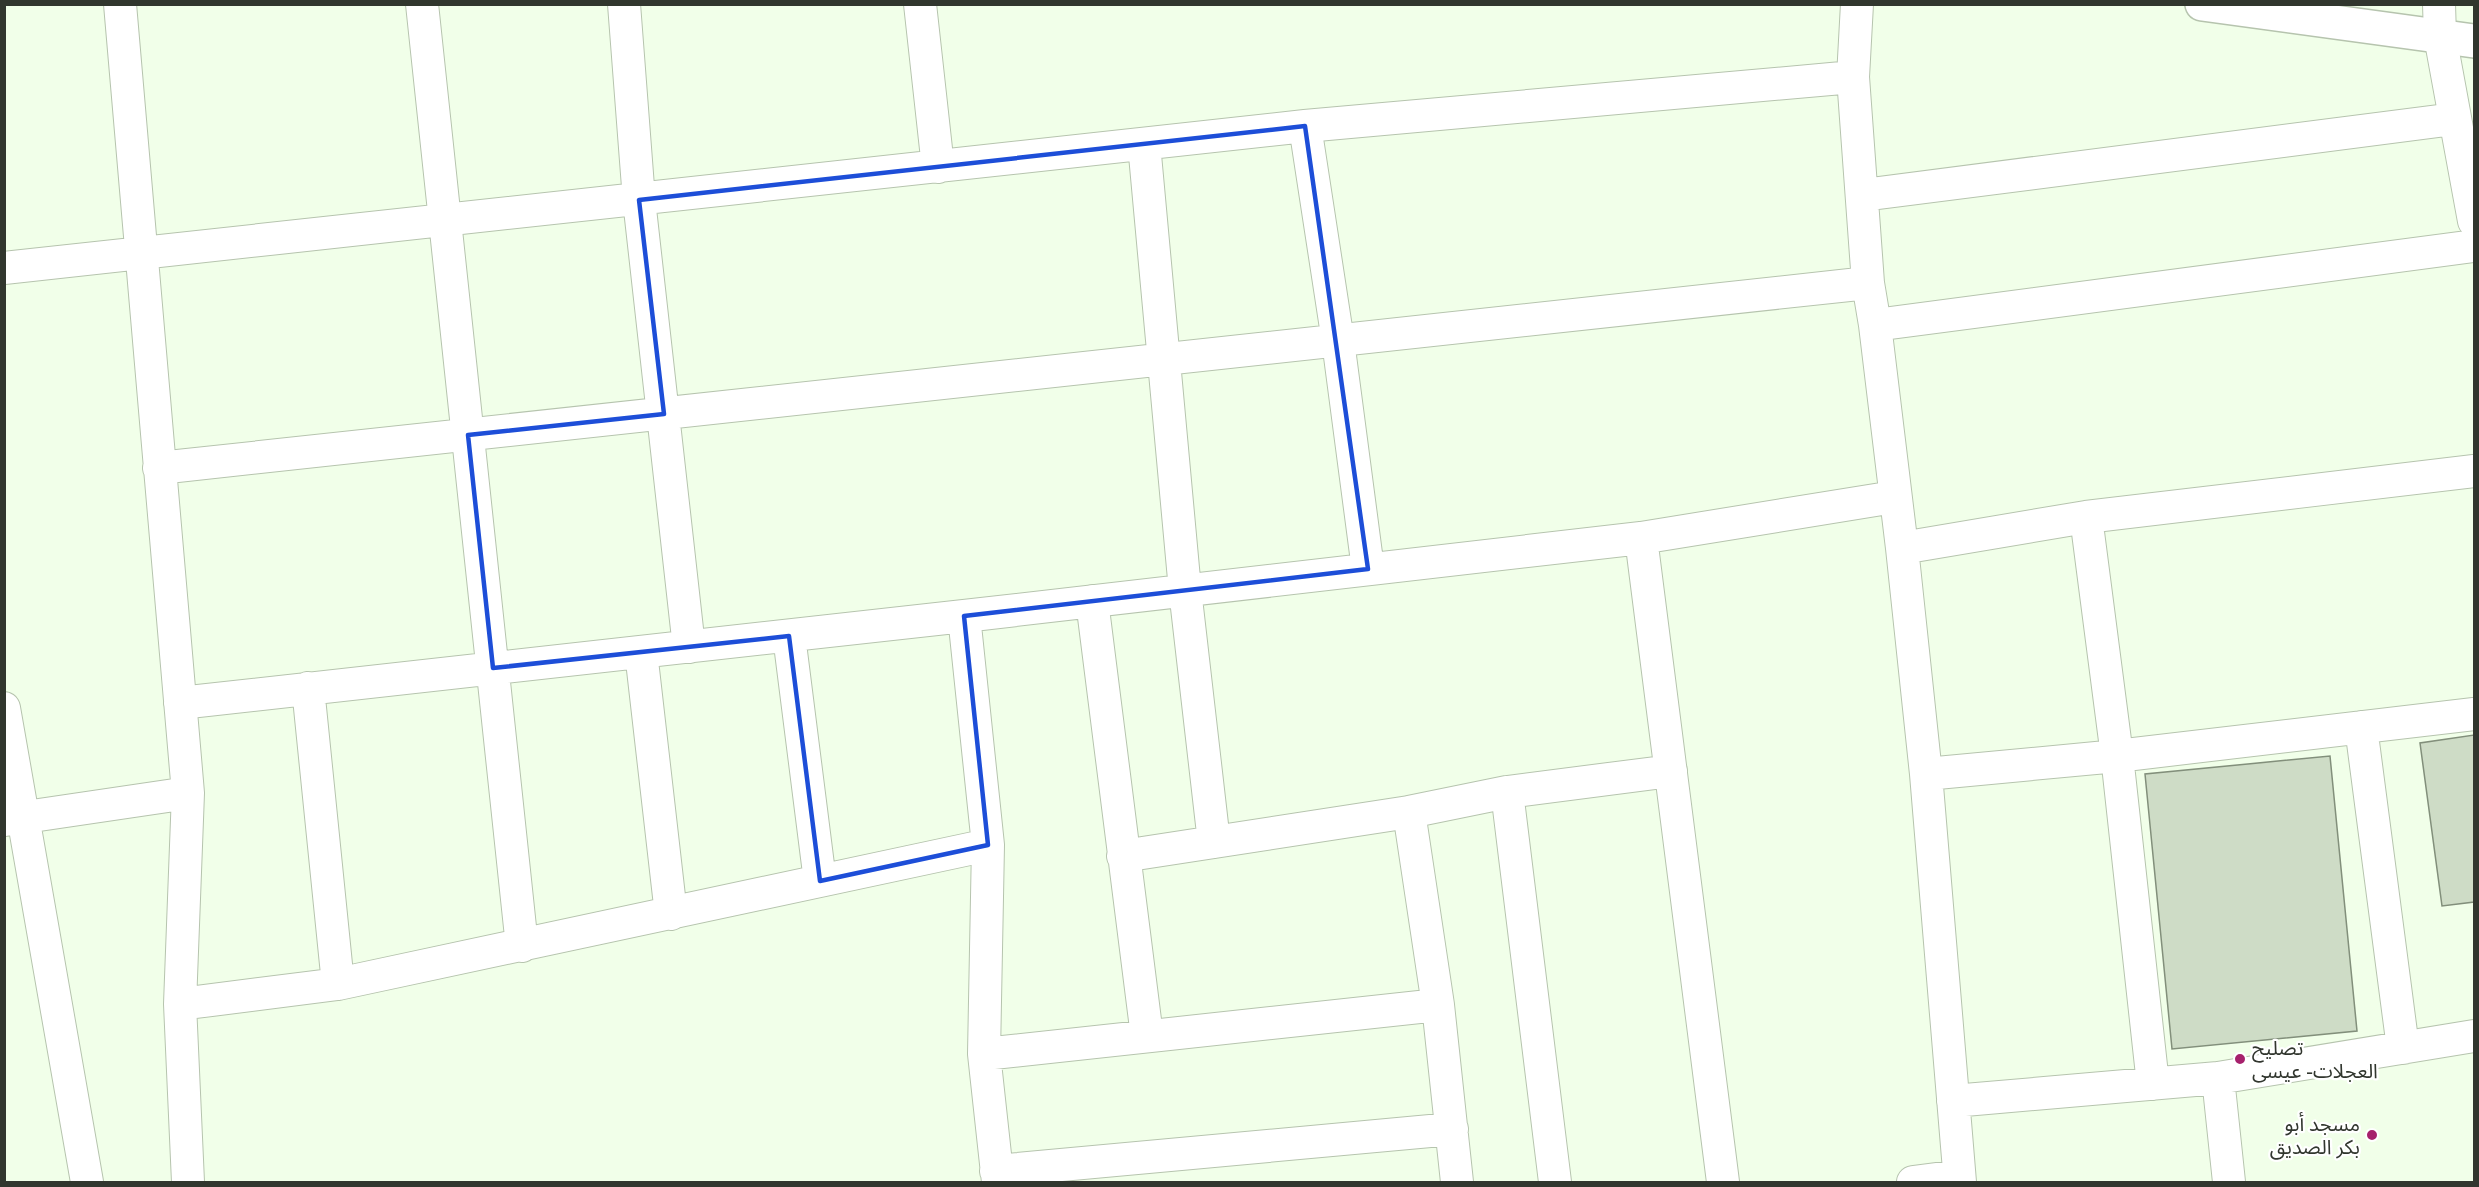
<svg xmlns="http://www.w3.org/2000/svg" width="2479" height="1187" font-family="'Times New Roman','Noto Sans Arabic',serif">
<rect width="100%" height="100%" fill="#f1ffe9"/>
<!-- building -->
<path fill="#cedcc6" stroke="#828f7b" stroke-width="1.5" d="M2474 735V902L2442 906 2420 743Z
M2330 756 2357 1031 2172 1049 2145 774Z"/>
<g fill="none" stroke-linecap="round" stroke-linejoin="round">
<!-- minor casing -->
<g stroke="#b6c4ae" stroke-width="34">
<path id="minor" d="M120 4 188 793 180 1004 188 1182
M422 4 522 946
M624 4 639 200 689 647
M920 4 938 167
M1857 4 1853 77 1868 283 1875 325 1902 548 1926 774 1960 1182
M2439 4 2440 36 2474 221
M1305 126 1338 341 1368 569
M1144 144 1185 590 1214 842
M1863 195 2454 119
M4 268 1305 126 1853 77
M1875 325 2474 246
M159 468 1868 283
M2086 517 2117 756 2153 1084
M1641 538 1723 1182
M1902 548 2086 517 2474 471
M1092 601 1147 1036
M964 616 988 845 984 1054 998 1182
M789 636 820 881
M641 652 671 914
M308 688 338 984
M180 703 964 616 1641 538 1894 497
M4 708 87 1182
M2361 727 2403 1048
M1926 774 2117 756 2474 714
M1507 792 1555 1182
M5 820 188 793
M1123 856 1409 812
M180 1004 338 984 988 845
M984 1054 1438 1005
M2218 1078 2229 1182
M1953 1101 2218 1078 2474 1036
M996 1171 1452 1129
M1457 1182 1438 1005 1409 812 1507 792 1671 771
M1913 1182 1959 1176"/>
</g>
<!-- tertiary casing -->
<g stroke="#b6c4ae" stroke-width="36">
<path id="tertiary" d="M2202 4 2474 41"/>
</g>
<!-- minor -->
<use href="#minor" stroke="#fff" stroke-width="32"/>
<!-- tertiary -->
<use href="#tertiary" stroke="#fff" stroke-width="33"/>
</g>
<!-- marked area -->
<path fill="none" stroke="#1d4ed8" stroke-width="4.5" stroke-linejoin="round" d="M1305 126 1368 569 964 616 988 845 820 881 789 636 493 668 468 435 664 414 639 200Z"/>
<!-- markers -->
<g fill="#a6216c" stroke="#fff" stroke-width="2">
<circle cx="2240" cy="1059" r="6"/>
<circle cx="2372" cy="1135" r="6"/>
</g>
<g text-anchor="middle" stroke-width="4.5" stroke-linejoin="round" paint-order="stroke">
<!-- poi labels -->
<g font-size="20" fill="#31362e" stroke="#fff" text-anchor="start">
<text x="2252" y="1055">تصليح<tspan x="2252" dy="23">العجلات- عيسى</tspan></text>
<text x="2360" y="1131" text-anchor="end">مسجد أبو<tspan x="2360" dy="23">بكر الصديق</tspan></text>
</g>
</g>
<!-- border -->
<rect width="2479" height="1187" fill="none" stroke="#31362e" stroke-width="12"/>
</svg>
